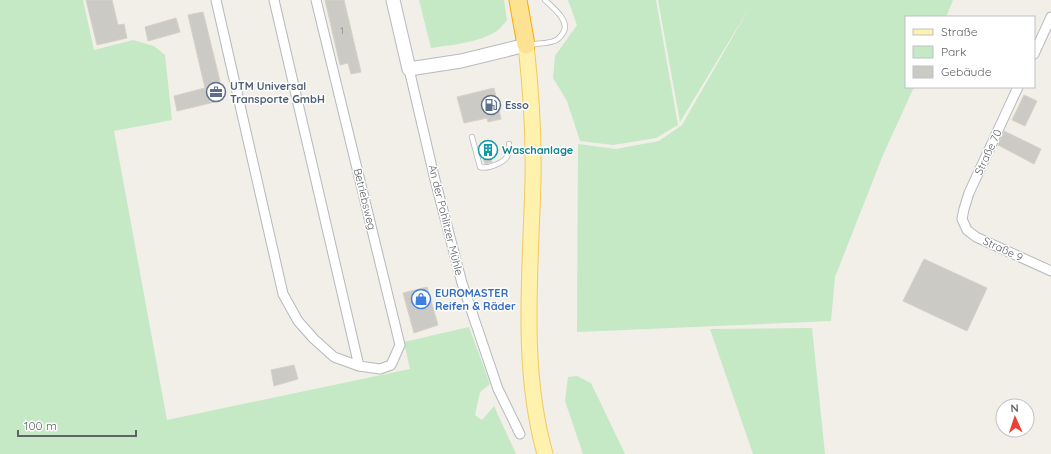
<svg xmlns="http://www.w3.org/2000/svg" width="1051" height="454" font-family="Quicksand,sans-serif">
<rect width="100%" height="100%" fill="#f1efe8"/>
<!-- green -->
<path fill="#c5e8c5" d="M0 0H83L94 50 133 40 154 46 165 55 172 120 114 131 167 420 410 369 404 342 469 327 490 384 480 392 475 415 482 420 494 406 516 454H0Z
M419 0H504L507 20C504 23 502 27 498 30 482 42 452 45 431 48Z
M568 0H656L678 125 656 138 613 145 580 141 567 101 553 78 555 56 577 25Z
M658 0H953L946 17H906V87H914L883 155 835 277 831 321 577 332 578 144 616 149 659 141 682 125 751 5 680 122Z
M812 328 825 454H753L710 329Z
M577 376 591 383 625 454H583L565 401 568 377Z"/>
<!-- building -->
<path fill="#cccac5" stroke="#d6d1c6" d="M86 0H112L118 25 124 24 127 38 97 45Z
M325 0H344L361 72 351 74 348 63 340 65Z
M203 12 220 81H219L223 100 177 111 174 96 205 88 188 15Z
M176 18 180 32 148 41 145 27Z
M494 88 501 119 488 122 487 118 464 123 457 97Z
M1024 95 1037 101 1025 126 1012 120Z
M1004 131 1041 149 1034 164 998 145Z
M496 144 498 153 490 155 492 162 485 164 479 148Z
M924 259 987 288 967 331 903 301Z
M427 287 438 325 414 333 403 293Z
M294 365 298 379 274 386 271 370Z"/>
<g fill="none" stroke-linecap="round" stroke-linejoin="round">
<!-- lane casing -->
<g stroke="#b5b8bc" stroke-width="6">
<path id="lane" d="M530 45C537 43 547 44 554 41 558 40 561 36 563 33 571 21 552 7 545 0
M472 137 480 167C488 169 506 163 508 154 509 152 509 147 509 144"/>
</g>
<!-- street casing -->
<g stroke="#b5b8bc" stroke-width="11">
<path id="street" d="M216 0 283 294 298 321 314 339 334 357 359 366 380 369 391 365 400 345 316 0
M274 0 359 366
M1034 54 1051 17
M409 69 434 176 462 283 498 389 520 434
M1018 87 969 193 964 209 962 219 967 230 976 237 1051 271"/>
</g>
<!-- secondary casing -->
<g stroke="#b6babf" stroke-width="15">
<path id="secondary" d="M393 0 409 69 461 61 526 45"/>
</g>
<!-- primary casing -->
<g stroke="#f2c960" stroke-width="17">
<path id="primary" d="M526 45C531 90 534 134 533 179 531 270 520 365 545 454"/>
</g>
<!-- highway casing -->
<g stroke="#f9ab00" stroke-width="19">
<path id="highway" d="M518 0 526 45"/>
</g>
<!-- lane -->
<use href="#lane" stroke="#fff" stroke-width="4.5"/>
<!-- street -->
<use href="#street" stroke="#fff" stroke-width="9"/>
<!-- secondary -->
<use href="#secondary" stroke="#fff" stroke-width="13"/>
<!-- primary -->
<use href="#primary" stroke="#fff2af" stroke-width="15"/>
<!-- highway -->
<use href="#highway" stroke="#fde293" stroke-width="17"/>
</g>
<!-- icons -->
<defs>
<g id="office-ring" transform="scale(1)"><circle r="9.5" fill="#fff" stroke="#5c6f8a" stroke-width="1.5"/><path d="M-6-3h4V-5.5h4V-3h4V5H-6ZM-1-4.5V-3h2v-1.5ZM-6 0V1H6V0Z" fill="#5c6f8a"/></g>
<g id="fuel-ring" transform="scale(1)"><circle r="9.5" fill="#fff" stroke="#5c6f8a" stroke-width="1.5"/><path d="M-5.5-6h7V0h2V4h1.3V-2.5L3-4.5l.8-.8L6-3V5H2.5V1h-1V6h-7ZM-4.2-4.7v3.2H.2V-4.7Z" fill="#5c6f8a"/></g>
<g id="building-ring" transform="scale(1)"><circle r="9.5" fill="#fff" stroke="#0f9aa8" stroke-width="1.5"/><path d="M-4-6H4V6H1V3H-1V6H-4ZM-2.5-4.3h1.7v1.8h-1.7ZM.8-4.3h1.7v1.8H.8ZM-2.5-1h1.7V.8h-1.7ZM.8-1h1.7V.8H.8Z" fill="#0f9aa8"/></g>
<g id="shop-ring" transform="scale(1)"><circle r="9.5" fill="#fff" stroke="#3f7fe0" stroke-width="1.5"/><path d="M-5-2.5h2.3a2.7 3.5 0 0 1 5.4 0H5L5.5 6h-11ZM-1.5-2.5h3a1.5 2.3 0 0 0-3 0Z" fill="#3f7fe0"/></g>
</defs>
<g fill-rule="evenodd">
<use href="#office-ring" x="216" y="92"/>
<use href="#fuel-ring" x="491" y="105"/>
<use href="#building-ring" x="488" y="150"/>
<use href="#shop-ring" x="421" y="299"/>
</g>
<g text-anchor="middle" stroke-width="3" stroke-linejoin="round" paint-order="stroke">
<!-- number labels -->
<g font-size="9" fill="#7a7d7f">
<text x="342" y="34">1</text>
</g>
<!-- service labels -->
<g font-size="11" font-weight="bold" fill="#4e5e75" stroke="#fff" text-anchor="start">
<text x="230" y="90">UTM Universal<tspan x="230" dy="13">Transporte GmbH</tspan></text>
<text x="505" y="109">Esso</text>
</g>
<!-- culture labels -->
<g font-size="11" font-weight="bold" fill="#0d838f" stroke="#fff" text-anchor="start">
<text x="502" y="154">Waschanlage</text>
</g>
<!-- street labels -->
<g font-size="11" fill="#5f6368" stroke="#fff">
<text transform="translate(988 152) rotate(-65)" y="4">Straße 70</text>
<text transform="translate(365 199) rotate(76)" y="4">Betriebsweg</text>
<text transform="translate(446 220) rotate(76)" y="4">An der Pohlitzer Mühle</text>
<text transform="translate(1003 249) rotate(25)" y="4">Straße 9</text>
</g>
<!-- shop labels -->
<g font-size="11" font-weight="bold" fill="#366cbe" stroke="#fff" text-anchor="start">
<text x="435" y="297">EUROMASTER<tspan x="435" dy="13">Reifen &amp; Räder</tspan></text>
</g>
</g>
<!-- legend -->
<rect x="905" y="16" width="130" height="72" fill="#ffffff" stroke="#bfc1c3"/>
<rect x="913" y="29" width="20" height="6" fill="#fff2af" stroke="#bfc1c3"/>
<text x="941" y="36" font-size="12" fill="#5f6368">Straße</text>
<rect x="913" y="46" width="20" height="12" fill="#c5e8c5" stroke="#bfc1c3"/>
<text x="941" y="56" font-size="12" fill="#5f6368">Park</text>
<rect x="913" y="66" width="20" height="12" fill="#cccac5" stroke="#bfc1c3"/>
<text x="941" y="76" font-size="12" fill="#5f6368">Gebäude</text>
<!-- north arrow -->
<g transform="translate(1015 418) rotate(357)"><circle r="19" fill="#ffffff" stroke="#bfc1c3"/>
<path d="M0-3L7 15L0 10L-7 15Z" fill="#ea4335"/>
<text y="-6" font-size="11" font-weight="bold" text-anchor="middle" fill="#5f6368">N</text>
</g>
<!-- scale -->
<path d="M18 430v6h118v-6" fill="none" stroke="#5f6368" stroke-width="2"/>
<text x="24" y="430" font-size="12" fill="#5f6368" stroke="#ffffff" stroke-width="3" paint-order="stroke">100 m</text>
</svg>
